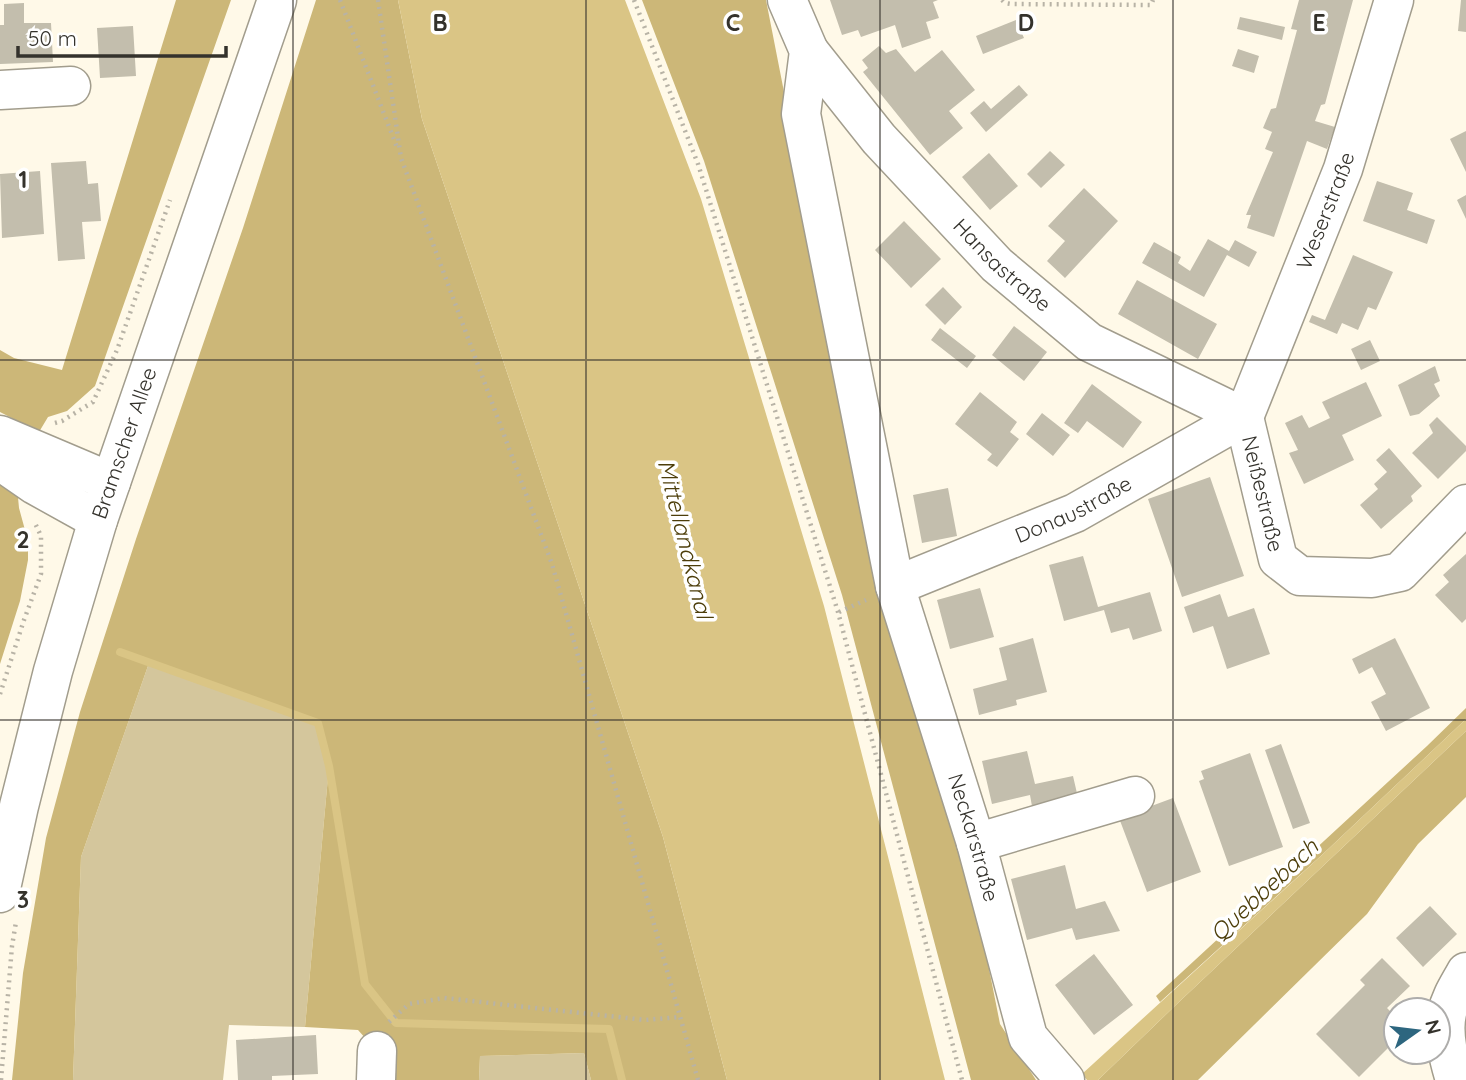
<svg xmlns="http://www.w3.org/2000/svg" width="1466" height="1080" font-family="Quicksand,sans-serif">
<rect width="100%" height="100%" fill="#fff9e8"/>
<!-- green -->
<path fill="#d4c69c" d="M149 663 318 723 329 766 305 1027 229 1025 223 1080H73L81 857Z
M584 1053 591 1080H479L480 1056Z"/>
<!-- forest -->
<path fill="#ccb778" d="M176 0H231L95 386 67 411 48 417 39 432 0 412V350L14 358 62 370Z
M316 0H398L422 119 663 837 727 1080H591L584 1053 480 1056 479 1080H376L377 1051 358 1030 305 1027 329 766 318 723 149 663 81 857 73 1080H12L23 973 46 838 80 712 136 539 243 228Z
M642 0H766L879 577 965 848 1000 1024 1036 1080H971L842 595 704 161Z
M0 477 17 487 19 508 28 541V560L20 601 0 664Z
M1466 708V719L1323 854 1160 1002 1156 996 1427 746Z
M1466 731V797L1418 844 1367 914 1198 1080H1098L1180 1001Z"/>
<!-- water -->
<path fill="#dac585" d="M398 0H625L701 199 824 606 945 1080H727L663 837 422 119Z
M1466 719V731L1180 1001 1098 1080H1087L1082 1074 1323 854Z"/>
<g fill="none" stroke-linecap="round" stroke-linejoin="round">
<!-- stream -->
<path stroke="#dac585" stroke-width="8" d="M120 652 318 723 329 766 365 984 396 1023 609 1029 622 1080"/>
</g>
<!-- building -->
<path fill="#c3bead" d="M830 0H938L933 2 939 18 926 22 931 38 902 48 895 25 861 37 858 30 842 35Z
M1299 0H1353L1325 104 1321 105 1315 121 1335 127 1327 149 1307 141 1274 237 1247 228 1251 215H1246L1273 152 1265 149 1272 132 1263 128 1271 109 1276 108 1297 30 1291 29Z
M1461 0H1466V32L1458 31Z
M24 3V23H51L53 62 0 64V25H4V4Z
M1240 17 1285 27 1282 40 1237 29Z
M1016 20 1024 38 983 54 976 36Z
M133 26 136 76 100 78 97 28Z
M879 46 886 53 896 49 915 72 942 50 975 90 949 111 963 128 930 155 863 72 868 68 862 60Z
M1238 49 1259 56 1254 73 1232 66Z
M1019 85 1028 95 986 132 970 113 984 101 991 109Z
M1466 131V172L1450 139Z
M1050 151 1065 165 1041 188 1027 174Z
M989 153 1018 186 990 210 962 177Z
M86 161 88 184 98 183 101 221 82 222 85 259 58 261 51 163Z
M40 171 44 234 2 238 0 174Z
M1377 181 1413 193 1407 210 1435 220 1427 244 1363 221Z
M1084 188 1118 221 1065 278 1047 261 1065 241 1048 226Z
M1466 195V219L1457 200Z
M904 221 941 259 911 288 875 250Z
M1208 239 1229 251 1235 240 1257 252 1249 267 1227 255 1204 297 1142 263 1154 242 1181 257 1178 263 1190 271Z
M1353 255 1393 272 1376 310 1368 307 1358 330 1342 323 1337 334 1309 322 1312 315 1325 320Z
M1137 280 1217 324 1198 359 1118 314Z
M943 287 962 307 945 325 925 305Z
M1014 326 1047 352 1024 381 992 355Z
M940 328 976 356 967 368 931 340Z
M1370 340 1380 361 1361 370 1351 349Z
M1435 366 1440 381 1434 384 1440 396 1419 414 1410 416 1398 385Z
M1366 382 1382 416 1342 435 1354 460 1304 484 1289 453 1298 450 1285 423 1302 415 1309 428 1330 418 1322 402Z
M1092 384 1142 422 1123 448 1087 421 1078 433 1064 423Z
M980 392 1017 422 1010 432 1019 439 997 467 987 460 992 454 955 424Z
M1042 413 1070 435 1053 456 1026 434Z
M1437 417 1466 446V451L1438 479 1412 453 1433 433 1429 425Z
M1389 448 1422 486 1411 496 1413 501 1381 529 1360 505 1378 489 1374 484 1387 472 1376 460Z
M1210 477 1244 576 1182 597 1148 499Z
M948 488 957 536 922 543 913 495Z
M1466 554V619L1462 623 1435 595 1449 582 1443 575Z
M1083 556 1098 607 1150 592 1162 631 1133 640 1129 628 1111 633 1104 610 1064 621 1049 565Z
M980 588 994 637 950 649 937 600Z
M1220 594 1228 617 1254 608 1270 654 1227 669 1213 626 1193 633 1184 607Z
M1033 638 1047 692 1016 700 1017 705 979 715 973 689 1007 680 999 648Z
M1395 638 1430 708 1386 731 1371 702 1386 694 1372 667 1359 674 1352 659Z
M1281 744 1310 823 1293 829 1265 750Z
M1027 751 1035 784 1073 776 1079 802 1033 812 1030 795 992 804 982 761Z
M1250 753 1283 847 1229 866 1199 781 1204 779 1201 771Z
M1173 798 1201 872 1147 892 1119 818Z
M1065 865 1076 909 1105 901 1120 931 1076 940 1072 928 1027 940 1011 879Z
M1430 906 1457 934 1423 967 1396 938Z
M1094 954 1133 1005 1094 1035 1055 985Z
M1382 958 1410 986 1387 1008 1396 1017V1040L1359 1077 1316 1034 1365 985 1360 980Z
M316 1035 318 1074 272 1076V1080H238L236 1040Z"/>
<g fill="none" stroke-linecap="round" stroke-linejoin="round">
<!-- minor casing -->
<g stroke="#a29d8d" stroke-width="41">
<g id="minor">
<path id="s1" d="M787 0 809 51 801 114 895 586 976 843 1028 1037 1065 1080"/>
<path id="s2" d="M809 51 879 139 997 265 1089 342 1244 417"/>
<path d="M0 90 71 86"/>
<path id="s3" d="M1244 417 1343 169 1394 0"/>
<path id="s4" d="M1244 417 1278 559 1300 576 1372 578 1400 572 1466 504"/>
<path d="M0 435 111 482"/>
<path d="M0 461 35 485 98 520"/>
<path id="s5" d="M895 586 1075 513 1244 417"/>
<path d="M976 843 1135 796"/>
<path d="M376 1080 377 1051"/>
<path d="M1455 1080C1449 1060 1442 1034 1447 1013 1450 998 1459 985 1466 972"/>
</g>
</g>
<!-- major casing -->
<g stroke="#a29d8d" stroke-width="41">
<g id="major">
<path id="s6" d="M0 893 19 806 53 671 98 520 277 0"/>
</g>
</g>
<!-- path -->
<path stroke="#b8b3a6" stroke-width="4.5" stroke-dasharray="2 5" stroke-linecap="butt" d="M340 0 398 150
M378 0 401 158 552 564 698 1080
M634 0 698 164 838 612 962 1080
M1002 0 1005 3 1011 4 1151 5 1153 0
M55 423 62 421 93 402 117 350 170 200
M839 612 866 600
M0 694 24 620 41 574V536L34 521
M389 1022 409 1004 444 998 645 1020 680 1017
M1 1080 12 946 16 922"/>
<!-- minor -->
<use href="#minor" stroke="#fff" stroke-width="38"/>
<!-- major -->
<use href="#major" stroke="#fff" stroke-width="38"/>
</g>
<!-- grid -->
<path fill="none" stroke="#34322c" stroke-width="2" stroke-opacity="0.55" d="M293 0V1080M586 0V1080M880 0V1080M1173 0V1080M0 360H1466M0 720H1466"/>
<g text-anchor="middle" stroke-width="7" stroke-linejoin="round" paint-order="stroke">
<!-- street labels -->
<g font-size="21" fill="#34322c" stroke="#fff">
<text dy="7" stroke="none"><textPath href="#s3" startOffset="222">Weserstraße</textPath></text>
<text dy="7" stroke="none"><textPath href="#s2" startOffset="289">Hansastraße</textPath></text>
<text dy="7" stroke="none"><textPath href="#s6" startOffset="467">Bramscher Allee</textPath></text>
<text dy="7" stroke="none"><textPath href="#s4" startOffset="79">Neißestraße</textPath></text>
<text dy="7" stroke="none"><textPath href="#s5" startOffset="194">Donaustraße</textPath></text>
<text dy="7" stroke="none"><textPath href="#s1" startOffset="864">Neckarstraße</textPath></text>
</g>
<!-- water labels -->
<g font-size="23" font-style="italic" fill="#4d3e0a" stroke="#fff">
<text transform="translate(685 539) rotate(76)" y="8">Mittellandkanal</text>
<text transform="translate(1264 890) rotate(-43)" y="8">Quebbebach</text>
</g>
</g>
<g font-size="23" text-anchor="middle" font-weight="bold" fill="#34322c" stroke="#fff" stroke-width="7" stroke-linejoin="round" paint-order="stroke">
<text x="440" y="31">B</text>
<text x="733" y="31">C</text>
<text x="1026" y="31">D</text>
<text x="1319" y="31">E</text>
<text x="23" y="188">1</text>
<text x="23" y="548">2</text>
<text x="23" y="908">3</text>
</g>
<!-- north arrow -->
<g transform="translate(1417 1031) rotate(76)"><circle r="33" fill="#ffffff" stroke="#aeadab" stroke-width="2"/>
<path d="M0-5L12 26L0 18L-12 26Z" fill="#2d667f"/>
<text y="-10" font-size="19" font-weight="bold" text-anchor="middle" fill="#34322c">N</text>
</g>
<!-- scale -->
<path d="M18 46v10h208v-10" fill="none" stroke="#34322c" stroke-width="3.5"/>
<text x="28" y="46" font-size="21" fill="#34322c" stroke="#ffffff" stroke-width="5" paint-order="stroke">50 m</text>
</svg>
